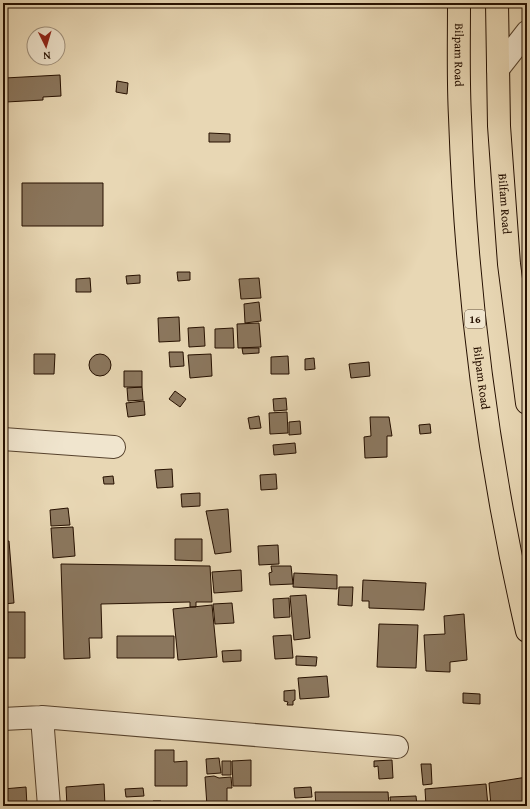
<svg xmlns="http://www.w3.org/2000/svg" width="530" height="809" font-family="'Gentium Book Plus',serif">
<rect width="100%" height="100%" fill="#e8d7b4"/>
<filter id="stains"><feTurbulence type="fractalNoise" baseFrequency=".005" numOctaves="4"/><feColorMatrix values="0 0 0 0 .2 0 0 0 0 .09 0 0 0 0 .02 0 0 0 .5 -.17"/></filter>
<radialGradient id="worn" r=".72"><stop offset=".6" stop-color="#630" stop-opacity="0"/><stop offset="1" stop-color="#630" stop-opacity=".3"/></radialGradient>
<!-- building -->
<path fill="#8b775e" stroke="#261000" d="M60 75 61 96 43 97V100L6 102 5 78Z
M117 81 128 83 127 94 116 92Z
M209 133 230 134V142H209Z
M22 183H103V226H22Z
M177 272H190V280L178 281Z
M140 275V283L127 284 126 276Z
M90 278 91 292H76V279Z
M259 278 261 298 241 299 239 279Z
M259 302 261 321 245 323 244 304Z
M179 317 180 341 159 342 158 318Z
M259 323 261 347 238 348 237 324Z
M204 327 205 346 189 347 188 328Z
M233 328 234 348H215V329Z
M242 348H259V353L243 354Z
M169 352H183L184 366 170 367Z
M34 354H55L54 374H34Z
M211 354 212 376 190 378 188 355Z
M89 365a11 11 0 1 1 22 0a11 11 0 1 1-22 0Z
M288 356 289 374H271V357Z
M314 358 315 369 305 370V359Z
M369 362 370 376 351 378 349 364Z
M124 371H142V387H124Z
M142 387 143 400 128 401 127 388Z
M175 391 186 399 180 407 169 399Z
M286 398 287 410 274 411 273 399Z
M144 401 145 415 128 417 126 403Z
M287 412 288 433 270 434 269 413Z
M259 416 261 428 250 429 248 418Z
M370 417H389L392 436H387V457L365 458 364 437 371 436Z
M300 421 301 434 289 435V422Z
M430 424 431 433 420 434 419 425Z
M295 443 296 453 274 455 273 445Z
M172 469 173 487 157 488 155 470Z
M276 474 277 489 261 490 260 475Z
M113 476 114 484H104L103 477Z
M200 493V506L182 507 181 494Z
M68 508 70 525 51 526 50 510Z
M228 509 231 552 215 554 206 511Z
M73 527 75 556 53 558 51 528Z
M175 539H202V561L175 560Z
M3 541H9L14 603 3 604Z
M278 545 279 564 259 565 258 546Z
M61 564 210 566 212 602H196V607H190V602L101 604 102 638H89L90 658 64 659Z
M271 566H291L293 584 270 585 269 573 272 572Z
M241 570 242 591 214 593 212 572Z
M294 573 337 575V589L293 587Z
M363 580 426 583 424 610 369 608V601H362Z
M339 587H353L352 606 338 605Z
M306 595 310 638 294 640 290 596Z
M289 598 290 617 274 618 273 599Z
M232 603 234 623 215 624 213 604Z
M212 605 217 657 178 660 173 609Z
M3 612H25V658H3Z
M464 614 467 660 450 662V672L426 671 424 635 445 634 444 616Z
M379 624 418 625 416 668 377 667Z
M291 635 293 658 275 659 273 636Z
M117 636H174V658H117Z
M241 650V661L223 662 222 651Z
M296 656 317 657 316 666 296 665Z
M327 676 329 697 300 699 298 678Z
M295 690V700L293 701V705H287L288 702 284 701V691Z
M463 693 480 694V704L463 703Z
M155 750H174V762L187 761V786H155Z
M219 758 221 773 207 774 206 759Z
M251 760V786H233L232 761Z
M392 760 393 778 379 779 378 766 374 767V761Z
M222 761H231V775H222Z
M421 764H431L432 784 423 785Z
M214 776 219 778 231 777 232 788H227V804L207 806 205 777Z
M527 777V806H491L489 783Z
M104 784 105 806H67L66 787Z
M486 784 488 806H426L425 789Z
M26 787 27 806H3V789Z
M311 787 312 797 295 798 294 788Z
M143 788 144 796 126 797 125 789Z
M315 792H388L389 806H316Z
M416 796 417 806H391L390 797Z
M153 801H161V806H153Z"/>
<g fill="none" stroke-linecap="round" stroke-linejoin="round">
<!-- minor casing -->
<g stroke="#56422d" stroke-width="24">
<path id="minor" d="M498 69 527 32
M3 439 114 447
M42 717 49 806
M3 719 42 717 397 747"/>
</g>
<!-- primary casing -->
<g stroke="#261000" stroke-width="24">
<g id="primary">
<path id="s1" d="M459 3C459 41 458 79 460 117 466 290 488 463 527 631"/>
<path id="s2" d="M497 3 499 126 509 264 527 403"/>
</g>
</g>
<!-- minor -->
<use href="#minor" stroke="#f0e5ce" stroke-width="22"/>
<!-- primary -->
<use href="#primary" stroke="#e8d7b4" stroke-width="22"/>
</g>
<g text-anchor="middle" stroke-width="3" stroke-linejoin="round" paint-order="stroke">
<!-- shield labels -->
<rect fill="#f0e5ce" stroke="#63503e" stroke-width="1" x="465" y="310" width="20" height="18" rx="3"/>
<g font-size="11" font-weight="bold" fill="#261000">
<text x="475" y="323">16</text>
</g>
<!-- street labels -->
<g font-size="12" fill="#261000" stroke="#f0e5ce">
<text dy="4" stroke="none"><textPath href="#s1" startOffset="52">Bilpam Road</textPath></text>
<text dy="4" stroke="none"><textPath href="#s2" startOffset="201">Bilfam Road</textPath></text>
<text dy="4" stroke="none"><textPath href="#s1" startOffset="376">Bilpam Road</textPath></text>
</g>
</g>
<!-- margin -->
<rect width="530" height="809" fill="none" stroke="#e8d7b4" stroke-width="16"/>
<rect x="4" y="4" width="522" height="801" fill="none" stroke="#261000" stroke-width="2"/>
<rect x="8" y="8" width="514" height="793" fill="none" stroke="#261000"/>
<!-- north arrow -->
<g transform="translate(46 46) rotate(175)"><circle r="19" fill="#f0e5ce" stroke="#9f907c"/>
<path d="M0-3L7 15L0 10L-7 15Z" fill="#8f2418"/>
<text y="-6" font-size="11" font-weight="bold" text-anchor="middle" fill="#261000">N</text>
</g>
<rect width="100%" height="100%" filter="url(#stains)"/>
<rect width="100%" height="100%" fill="url(#worn)"/>
</svg>
